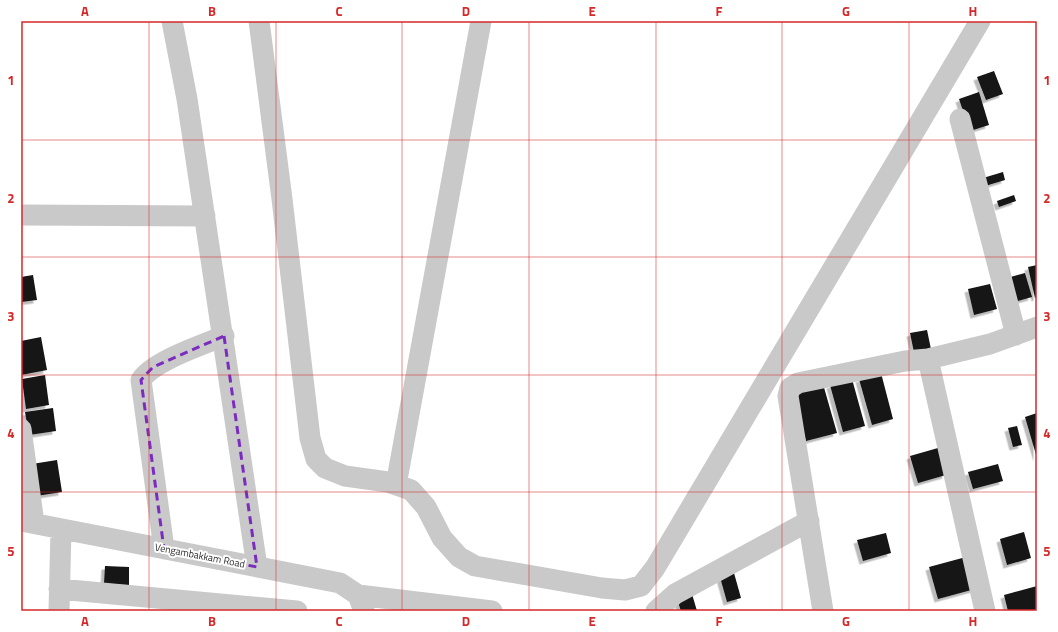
<svg xmlns="http://www.w3.org/2000/svg" width="1058" height="632" font-family="'Titillium Web',sans-serif">
<defs>
<filter id="shadow"><feDropShadow dx="-3.5" dy="3.5" stdDeviation="0" flood-color="#0004"/></filter>
</defs>
<rect width="100%" height="100%" fill="#fff"/>
<!-- building -->
<path fill="#131313" filter="url(#shadow)" d="M994 71 1003 94 986 100 977 77Z
M979 92 989 125 970 131 959 99Z
M1003 172 1005 180 985 186 983 178Z
M1014 195 1016 201 999 207 997 201Z
M1037 265V297L1035 298 1028 267Z
M1025 273 1032 297 1014 302 1007 278Z
M33 275 37 300 21 302V277Z
M990 284 997 309 974 315 968 289Z
M927 330 932 354 915 357 910 333Z
M41 337 47 370 21 375V341Z
M881 373 893 419 872 425 859 379Z
M45 375 49 405 26 409 22 379Z
M852 379 865 426 843 432 830 385Z
M823 384 837 433 806 441 793 392Z
M53 408 56 431 29 435 25 412Z
M1037 413V458L1025 417Z
M1017 426 1022 445 1013 447 1008 428Z
M938 448 946 475 918 483 910 456Z
M57 460 62 492 36 496 32 464Z
M998 464 1003 481 973 489 968 472Z
M1024 532 1031 558 1007 565 1000 539Z
M886 533 891 553 863 561 857 540Z
M966 557 975 589 938 599 929 567Z
M105 566 129 567V585L104 584Z
M734 573 741 598 727 602 720 577Z
M1037 586V611H1008L1004 595Z
M692 594 697 611H681L677 599Z"/>
<g fill="none" stroke-linecap="round" stroke-linejoin="round">
<!-- minor -->
<path stroke="#c9c9c9" stroke-width="21" d="M172 21 187 99 257 567
M259 21 282 199 310 438 316 459 325 468 345 476 388 482 411 490 426 507 442 538 459 557 475 566 602 588 625 590 641 586 655 568 980 21
M960 119 1016 335
M21 215 205 216
M928 359 985 611
M21 429 34 523
M396 485 481 21
M21 521 340 583 358 595 364 611
M164 549 141 380C153 361 202 345 224 336
M59 589 297 611
M358 595 492 611
M59 611 61 529
M656 611 675 594 809 521
M823 611 788 396 790 388 798 383 905 361 928 359 990 344 1037 327"/>
</g>
<!-- marked area -->
<path fill="none" stroke="#7b2cbf" stroke-width="3" stroke-dasharray="8 5" stroke-linejoin="round" d="M224 336 257 567 164 549 141 380 153 367Z"/>
<!-- grid -->
<path fill="none" stroke="#d62828" stroke-width="1" stroke-opacity="0.55" d="M149 21V611M276 21V611M402 21V611M529 21V611M656 21V611M782 21V611M909 21V611M21 140H1037M21 257H1037M21 375H1037M21 492H1037"/>
<g text-anchor="middle" stroke-width="4" stroke-linejoin="round" paint-order="stroke">
<!-- street labels -->
<g font-size="10" fill="#2c2c2c" stroke="#fff">
<text transform="translate(200 555) rotate(11)" y="4">Vengambakkam Road</text>
</g>
</g>
<!-- border -->
<rect width="1058" height="632" fill="none" stroke="#ffffff" stroke-width="44"/>
<rect x="22" y="22" width="1014" height="588" fill="none" stroke="#d62828" stroke-width="1.5"/>
<g font-size="13" text-anchor="middle" font-weight="bold" fill="#d62828">
<text x="85" y="16">A</text>
<text x="212" y="16">B</text>
<text x="339" y="16">C</text>
<text x="466" y="16">D</text>
<text x="592" y="16">E</text>
<text x="719" y="16">F</text>
<text x="846" y="16">G</text>
<text x="973" y="16">H</text>
<text x="11" y="85">1</text>
<text x="1047" y="85">1</text>
<text x="11" y="203">2</text>
<text x="1047" y="203">2</text>
<text x="11" y="321">3</text>
<text x="1047" y="321">3</text>
<text x="11" y="438">4</text>
<text x="1047" y="438">4</text>
<text x="11" y="556">5</text>
<text x="1047" y="556">5</text>
<text x="85" y="626">A</text>
<text x="212" y="626">B</text>
<text x="339" y="626">C</text>
<text x="466" y="626">D</text>
<text x="592" y="626">E</text>
<text x="719" y="626">F</text>
<text x="846" y="626">G</text>
<text x="973" y="626">H</text>
</g>
</svg>
